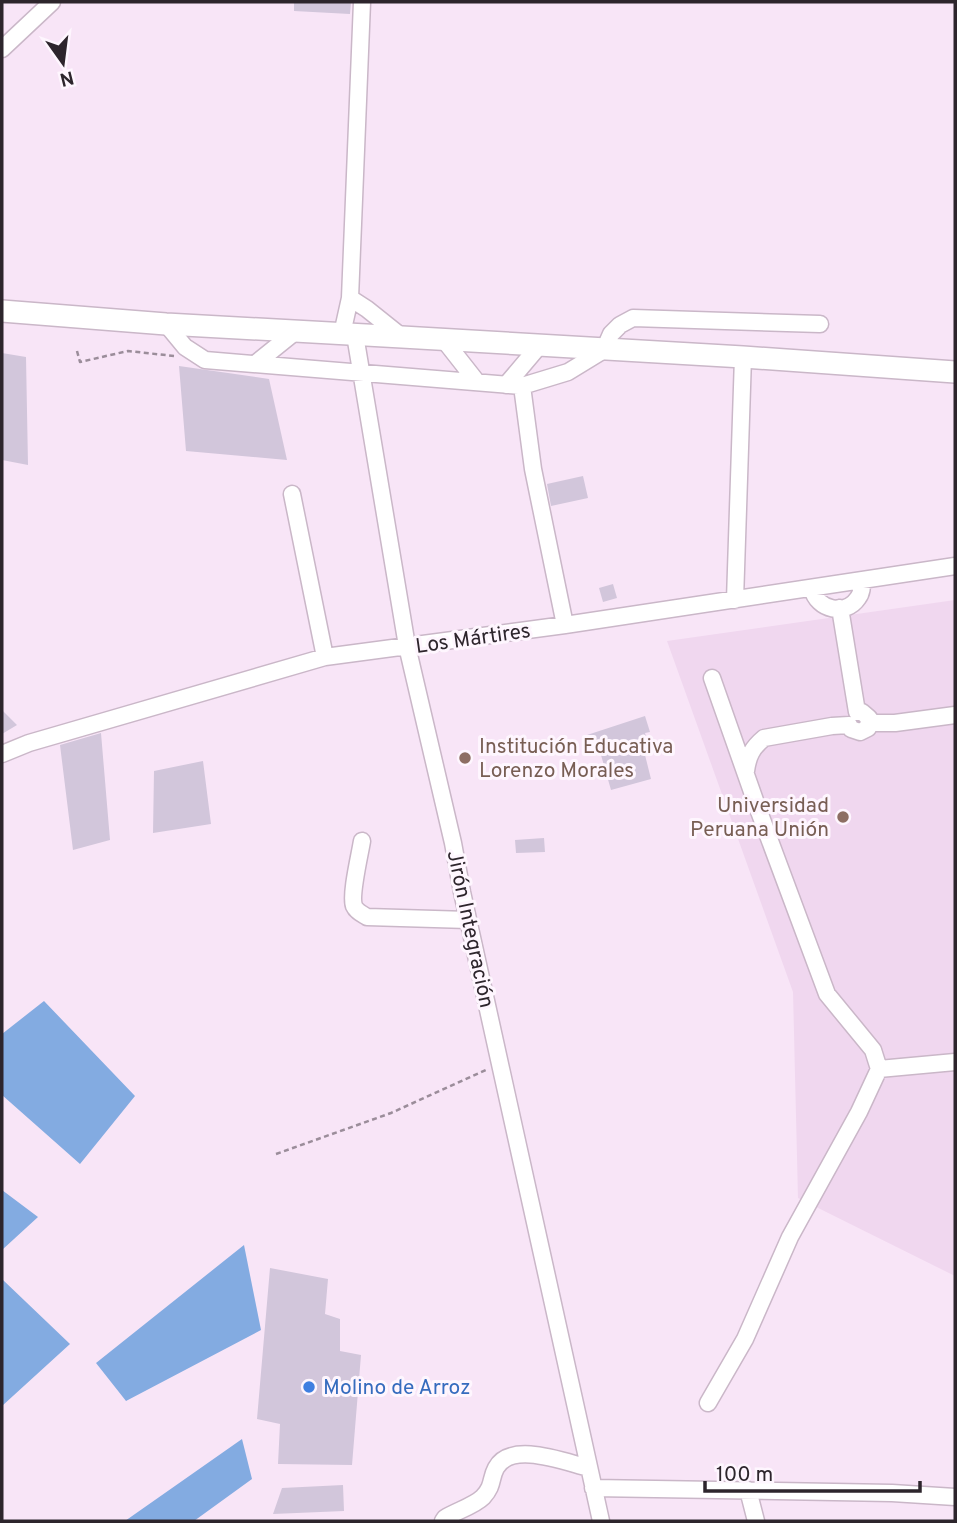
<svg xmlns="http://www.w3.org/2000/svg" width="957" height="1523" font-family="Overpass,sans-serif">
<rect width="100%" height="100%" fill="#f8e5f7"/>
<!-- built -->
<path fill="#f0d7ef" d="M955 600V1276L798 1198 793 992 667 641Z"/>
<!-- water -->
<path fill="#83abe1" d="M44 1001 135 1096 80 1164 2 1095V1034Z
M2 1190 38 1217 2 1250Z
M244 1245 261 1330 126 1401 96 1363Z
M3 1280 70 1344 2 1406V1282Z
M242 1439 252 1479 194 1521H125Z"/>
<!-- building -->
<path fill="#d2c6db" d="M294 2H351L350 14 294 11Z
M2 353 26 357 28 465 2 460Z
M179 366 269 379 287 460 186 451Z
M583 476 588 498 551 506 547 484Z
M613 584 617 598 603 602 599 588Z
M2 710 17 725 2 734Z
M645 716 650 732 645 733 650 749 644 751 651 779 611 790 599 748 592 750 587 735Z
M101 733 110 840 73 850 60 745Z
M203 761 211 824 153 833 154 771Z
M544 838 545 852 516 853 515 840Z
M270 1268 328 1279 325 1314 340 1319V1351L361 1355 352 1465 278 1464 280 1424 257 1419Z
M343 1485 344 1511 273 1514 282 1488Z"/>
<g fill="none" stroke-linecap="round" stroke-linejoin="round">
<!-- minor casing -->
<g stroke="#cab7c8" stroke-width="19">
<path id="minor" d="M362 2 350 298 367 309 402 337
M2 49 52 2
M166 324 185 347 205 360 522 386 568 372 604 350 611 334 620 325 633 318 820 324
M342 334 350 298
M355 335 407 646 453 843 462 892 601 1521
M444 340 477 382
M255 364 296 331
M506 385 539 346
M522 386 533 469 565 625
M292 494 325 657
M812 588C817 611 846 616 858 598 862 593 862 587 862 581
M735 600 743 357
M840 608 857 712
M869 723H895L955 715
M2 754 29 743 325 657 565 625 955 566
M746 771C748 756 752 748 764 738L832 726 849 725 851 729 860 732 868 728 869 718 862 712H857
M362 841C360 854 350 895 354 906 356 911 362 914 367 917L468 920
M879 1069 955 1062
M708 1403 745 1339 790 1237 859 1112 879 1069 873 1050 827 994 757 806 712 678
M593 1488 892 1493 955 1497
M748 1490 756 1521
M443 1521 445 1518C456 1511 474 1506 483 1497 494 1485 490 1479 496 1468 511 1440 567 1463 589 1468"/>
</g>
<!-- major casing -->
<g stroke="#cab7c8" stroke-width="24">
<path id="major" d="M2 311 166 324 402 337 743 357 955 372"/>
</g>
<!-- path -->
<path stroke="#9b8d9a" stroke-width="2.5" stroke-dasharray="5 3.5" stroke-linecap="butt" d="M77 351 80 362 128 351 174 356
M276 1154 391 1113 488 1069"/>
<!-- minor -->
<use href="#minor" stroke="#fff" stroke-width="16"/>
<!-- major -->
<use href="#major" stroke="#fff" stroke-width="21"/>
</g>
<!-- markers -->
<g fill="#8d6e63" stroke="#fef6fe" stroke-width="2.5">
<circle cx="465" cy="758" r="7"/>
<circle cx="843" cy="817" r="7"/>
</g>
<circle fill="#3f7fe0" stroke="#fef6fe" stroke-width="2.5" cx="309" cy="1387" r="7"/>
<g text-anchor="middle" stroke-width="6" stroke-linejoin="round" paint-order="stroke">
<!-- street labels -->
<g font-size="21" fill="#2d252c" stroke="#fef6fe">
<text transform="translate(473 638) rotate(-8)" y="7">Los Mártires</text>
<text transform="translate(471 929) rotate(78)" y="7">Jirón Integración</text>
</g>
<!-- education labels -->
<g font-size="21" fill="#785e54" stroke="#fef6fe" text-anchor="start">
<text x="479" y="753">Institución Educativa<tspan x="479" dy="24">Lorenzo Morales</tspan></text>
<text x="829" y="812" text-anchor="end">Universidad<tspan x="829" dy="24">Peruana Unión</tspan></text>
</g>
<!-- shop labels -->
<g font-size="21" fill="#366cbe" stroke="#fef6fe" text-anchor="start">
<text x="323" y="1394">Molino de Arroz</text>
</g>
</g>
<!-- border -->
<rect width="957" height="1523" fill="none" stroke="#2d252c" stroke-width="7"/>
<!-- north arrow -->
<g transform="translate(63 63) rotate(166)" stroke="#fef6fe" stroke-width="5" paint-order="stroke">
<path d="M0-5L12 26L0 18L-12 26Z" fill="#2d252c"/>
<text y="-10" font-size="19" font-weight="bold" text-anchor="middle" fill="#2d252c">N</text>
</g>
<!-- scale -->
<path d="M705 1481v10h215v-10" fill="none" stroke="#2d252c" stroke-width="3.5"/>
<text x="716" y="1481" font-size="21" fill="#2d252c" stroke="#fef6fe" stroke-width="5" paint-order="stroke">100 m</text>
</svg>
